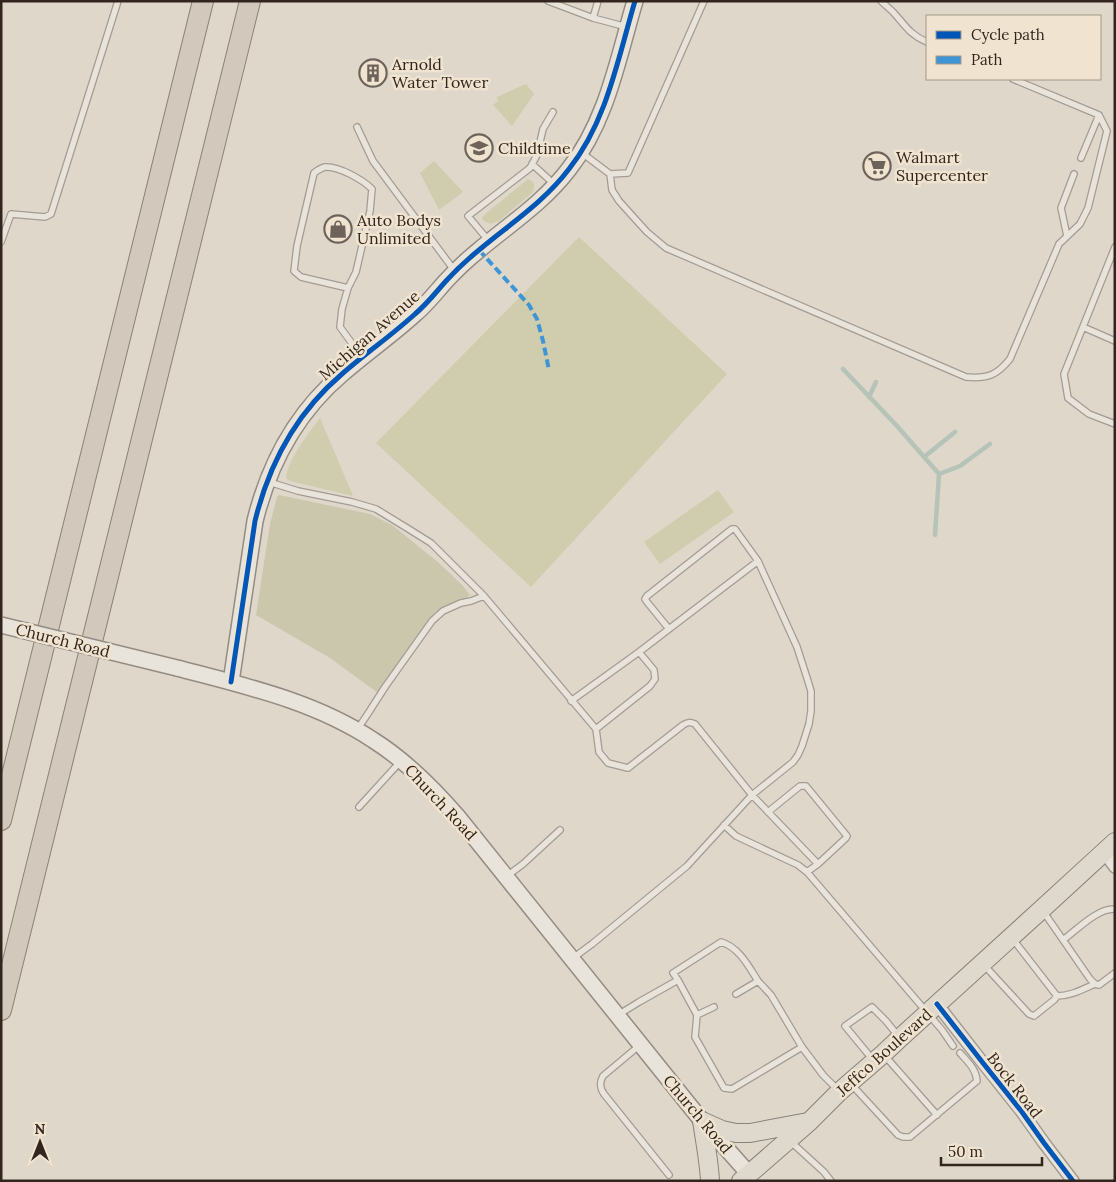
<svg xmlns="http://www.w3.org/2000/svg" width="1116" height="1182" font-family="Lora,serif">
<rect width="100%" height="100%" fill="#dfd7ca"/>
<!-- green -->
<path fill="#cfcdae" d="M526 84 534 94 512 126 493 105 498 101 497 97Z
M434 161 463 192 439 210 420 173Z
M528 179 533 182C535 186 534 189 532 193L499 221 490 224 484 221 482 218 484 215Z
M579 237 727 374 531 587 376 443Z
M320 418 353 496 290 481 286 478C287 461 310 431 320 418Z
M718 490 734 512 660 564 644 542Z"/>
<!-- cemetery -->
<path fill="#cac7ad" d="M279 495 370 514 392 525 439 563 463 586 470 595 465 599 454 602 435 612 378 693 330 658 256 615 270 524 277 497Z"/>
<g fill="none" stroke-linecap="round" stroke-linejoin="round">
<!-- stream -->
<path stroke="#b5c3b9" stroke-width="4.5" d="M843 369 897 426 939 474 935 535
M869 397 876 382
M924 457 955 432
M939 474 960 466 990 444"/>
<!-- lane casing -->
<g stroke="#a49c94" stroke-width="8">
<path id="lane" d="M548 1 593 18 598 1
M881 1C885 5 889 8 893 12 905 25 910 35 927 42
M593 18 627 27
M357 127 373 161 454 270
M582 153 610 174 628 173 704 1
M1081 158 1099 115
M532 164 554 184
M610 174 612 190 619 201 637 221 647 232 666 248 966 377C988 379 997 375 1010 359L1059 244 1080 224 1088 208 1107 131 1099 115 1013 79
M1067 236 1061 208 1074 174
M488 240 468 216 530 168 537 155 543 129 553 112
M1 242 11 214 45 217 51 214 118 1
M1115 247 1064 374 1068 398 1089 414 1115 424
M348 288 301 277 294 271 297 246 314 173C318 170 321 168 325 167 339 166 363 180 372 189L370 211 356 272 348 288 342 309 340 327 362 357
M1083 327 1115 341
M269 482 298 491 352 502 376 509 407 528 431 543 484 596 596 729 599 752 608 763 628 768 683 725C688 722 690 722 695 724L752 795 818 864 807 872
M669 629 758 561
M571 701 639 652 669 629 647 602 645 599 647 596 732 529H735L758 561 797 647 807 678 811 691V711L809 724 802 746 798 755 793 762 752 795 687 866 592 944 573 958
M596 729 650 686 655 679 654 670 639 652
M357 730 369 712 385 687 432 621 443 611 461 603 471 601 484 596
M359 807 400 762
M768 812 800 786H806L847 836 846 838 818 864
M724 825 736 836 798 865 807 872 942 1030 953 1046
M507 876 523 864 560 830
M1043 911 1090 979 1095 984 1099 985 1115 973
M1063 940C1077 930 1097 908 1115 909
M984 965 1029 1014 1034 1016 1054 1000 1057 996 1012 938
M678 980 673 973 721 942C739 947 749 967 758 981
M736 994 758 981 771 995 802 1047 823 1075 837 1089
M1057 996C1071 996 1083 989 1095 984
M618 1015 639 1002 678 980 697 1015 695 1037 724 1088 732 1089 802 1047
M697 1015 714 1007
M640 1045 603 1076C599 1083 600 1088 604 1094L669 1175
M885 1056 937 1115
M873 1060 845 1026 872 1007 886 1021 899 1037
M851 1084 898 1135 903 1137H910L977 1081C976 1069 968 1062 960 1053
M790 1141 824 1172 831 1181"/>
</g>
<!-- street casing -->
<g stroke="#a49c94" stroke-width="14">
<path id="street" d="M1104 852 1115 867
M937 1004 983 1063 1022 1112 1044 1143 1073 1181"/>
</g>
<!-- secondary casing -->
<g stroke="#948c83" stroke-width="18">
<path id="secondary" d="M177 668C245 686 314 701 373 740 405 760 433 788 458 817L702 1121 749 1174
M231 682 255 521C269 464 296 413 342 374 366 353 392 335 415 314 427 304 436 292 446 281 456 270 468 259 479 250 510 224 544 202 569 169 607 121 618 58 635 1"/>
</g>
<!-- primary casing -->
<g stroke="#89827a" stroke-width="20">
<path id="primary" d="M702 1121 722 1130 736 1133H750L808 1122
M702 1121C705 1141 709 1161 710 1181
M741 1181 809 1122 839 1092 883 1054 900 1038 1042 909 1115 842"/>
</g>
<!-- highway casing -->
<g stroke="#89827a" stroke-width="22">
<path id="highway" d="M1 820 203 1
M1 1010 250 1"/>
</g>
<!-- lane -->
<use href="#lane" stroke="#e8e3db" stroke-width="5.5"/>
<!-- street -->
<use href="#street" stroke="#e8e3db" stroke-width="11"/>
<!-- secondary -->
<use href="#secondary" stroke="#e8e3db" stroke-width="15"/>
<!-- primary -->
<use href="#primary" stroke="#dfd8cd" stroke-width="18"/>
<!-- highway -->
<use href="#highway" stroke="#d2c8bb" stroke-width="20"/>
<!-- secondary-bridge casing -->
<g stroke="#948c83" stroke-width="18" stroke-linecap="butt">
<path id="secondary-bridge" d="M1 625 177 668"/>
</g>
<!-- secondary-bridge -->
<use href="#secondary-bridge" stroke="#e8e3db" stroke-width="15"/>
<!-- quiet -->
<path stroke="#3d95d5" stroke-width="4" stroke-dasharray="8 4" stroke-linecap="butt" d="M479 250 529 305 537 319 543 341 549 370"/>
<!-- cycleway casing -->
<g stroke="#f0e4d0" stroke-width="8">
<path id="cycleway" d="M231 682 255 521C269 464 296 413 342 374 366 353 392 335 415 314 427 304 436 292 446 281 456 270 468 259 479 250 510 224 544 202 569 169 607 121 618 58 635 1
M937 1004 983 1063 1022 1112 1044 1143 1073 1181"/>
</g>
<!-- cycleway -->
<use href="#cycleway" stroke="#0057b8" stroke-width="5"/>
</g>
<!-- icons -->
<defs>
<g id="building-ring" transform="scale(1.4375)"><circle r="9.5" fill="#f0e4d0" stroke="#6e635a" stroke-width="1.5"/><path d="M-4-6H4V6H1V3H-1V6H-4ZM-2.5-4.3h1.7v1.8h-1.7ZM.8-4.3h1.7v1.8H.8ZM-2.5-1h1.7V.8h-1.7ZM.8-1h1.7V.8H.8Z" fill="#6e635a"/></g>
<g id="school-ring" transform="scale(1.4375)"><circle r="9.5" fill="#f0e4d0" stroke="#6e635a" stroke-width="1.5"/><path d="M0-5L7-2L0 1L-7-2ZM-4 1L0 2.5L4 1V4Q0 6-4 4Z" fill="#6e635a"/></g>
<g id="supermarket-ring" transform="scale(1.4375)"><circle r="9.5" fill="#f0e4d0" stroke="#6e635a" stroke-width="1.5"/><path d="M-6-5.5h2.5l.6 2H6L4.5 2H-2.5L-4.4-4H-6ZM-1.5 3.2a1.3 1.3 0 1 0 .1 0ZM3 3.2a1.3 1.3 0 1 0 .1 0Z" fill="#6e635a"/></g>
<g id="shop-ring" transform="scale(1.4375)"><circle r="9.5" fill="#f0e4d0" stroke="#6e635a" stroke-width="1.5"/><path d="M-5-2.5h2.3a2.7 3.5 0 0 1 5.4 0H5L5.5 6h-11ZM-1.5-2.5h3a1.5 2.3 0 0 0-3 0Z" fill="#6e635a"/></g>
</defs>
<g fill-rule="evenodd">
<use href="#building-ring" x="373" y="73"/>
<use href="#school-ring" x="479" y="148"/>
<use href="#supermarket-ring" x="877" y="166"/>
<use href="#shop-ring" x="338" y="229"/>
</g>
<g text-anchor="middle" stroke-width="5" stroke-linejoin="round" paint-order="stroke">
<!-- poi labels -->
<g font-size="16" fill="#31251d" stroke="#f0e4d0" text-anchor="start">
<text x="392" y="70">Arnold<tspan x="392" dy="18">Water Tower</tspan></text>
<text x="498" y="154">Childtime</text>
<text x="896" y="163">Walmart<tspan x="896" dy="18">Supercenter</tspan></text>
<text x="357" y="226">Auto Bodys<tspan x="357" dy="18">Unlimited</tspan></text>
</g>
<!-- street labels -->
<g font-size="16" fill="#31251d" stroke="#f0e4d0">
<text transform="translate(369 335) rotate(-41)" y="6">Michigan Avenue</text>
<text transform="translate(63 640) rotate(14)" y="6">Church Road</text>
<text transform="translate(441 802) rotate(47)" y="6">Church Road</text>
<text transform="translate(884 1052) rotate(-42)" y="6">Jeffco Boulevard</text>
<text transform="translate(1015 1085) rotate(52)" y="6">Bock Road</text>
<text transform="translate(698 1114) rotate(50)" y="6">Church Road</text>
</g>
</g>
<!-- border -->
<rect width="1116" height="1182" fill="none" stroke="#31251d" stroke-width="5"/>
<!-- legend -->
<rect x="926" y="15" width="175" height="65" fill="#f0e4d0" stroke="#a49888"/>
<rect x="936" y="31" width="25" height="8" fill="#0057b8" stroke="#a49888"/>
<text x="971" y="40" font-size="15" fill="#31251d">Cycle path</text>
<rect x="936" y="56" width="25" height="8" fill="#3d95d5" stroke="#a49888"/>
<text x="971" y="65" font-size="15" fill="#31251d">Path</text>
<!-- north arrow -->
<g transform="translate(40 1142)" stroke="#f0e4d0" stroke-width="4" paint-order="stroke">
<path d="M0-4L9 19L0 12L-9 19Z" fill="#31251d"/>
<text y="-8" font-size="14" font-weight="bold" text-anchor="middle" fill="#31251d">N</text>
</g>
<!-- scale -->
<path d="M941 1157v8h101v-8" fill="none" stroke="#31251d" stroke-width="2.5"/>
<text x="948" y="1157" font-size="15" fill="#31251d" stroke="#f0e4d0" stroke-width="4" paint-order="stroke">50 m</text>
</svg>
